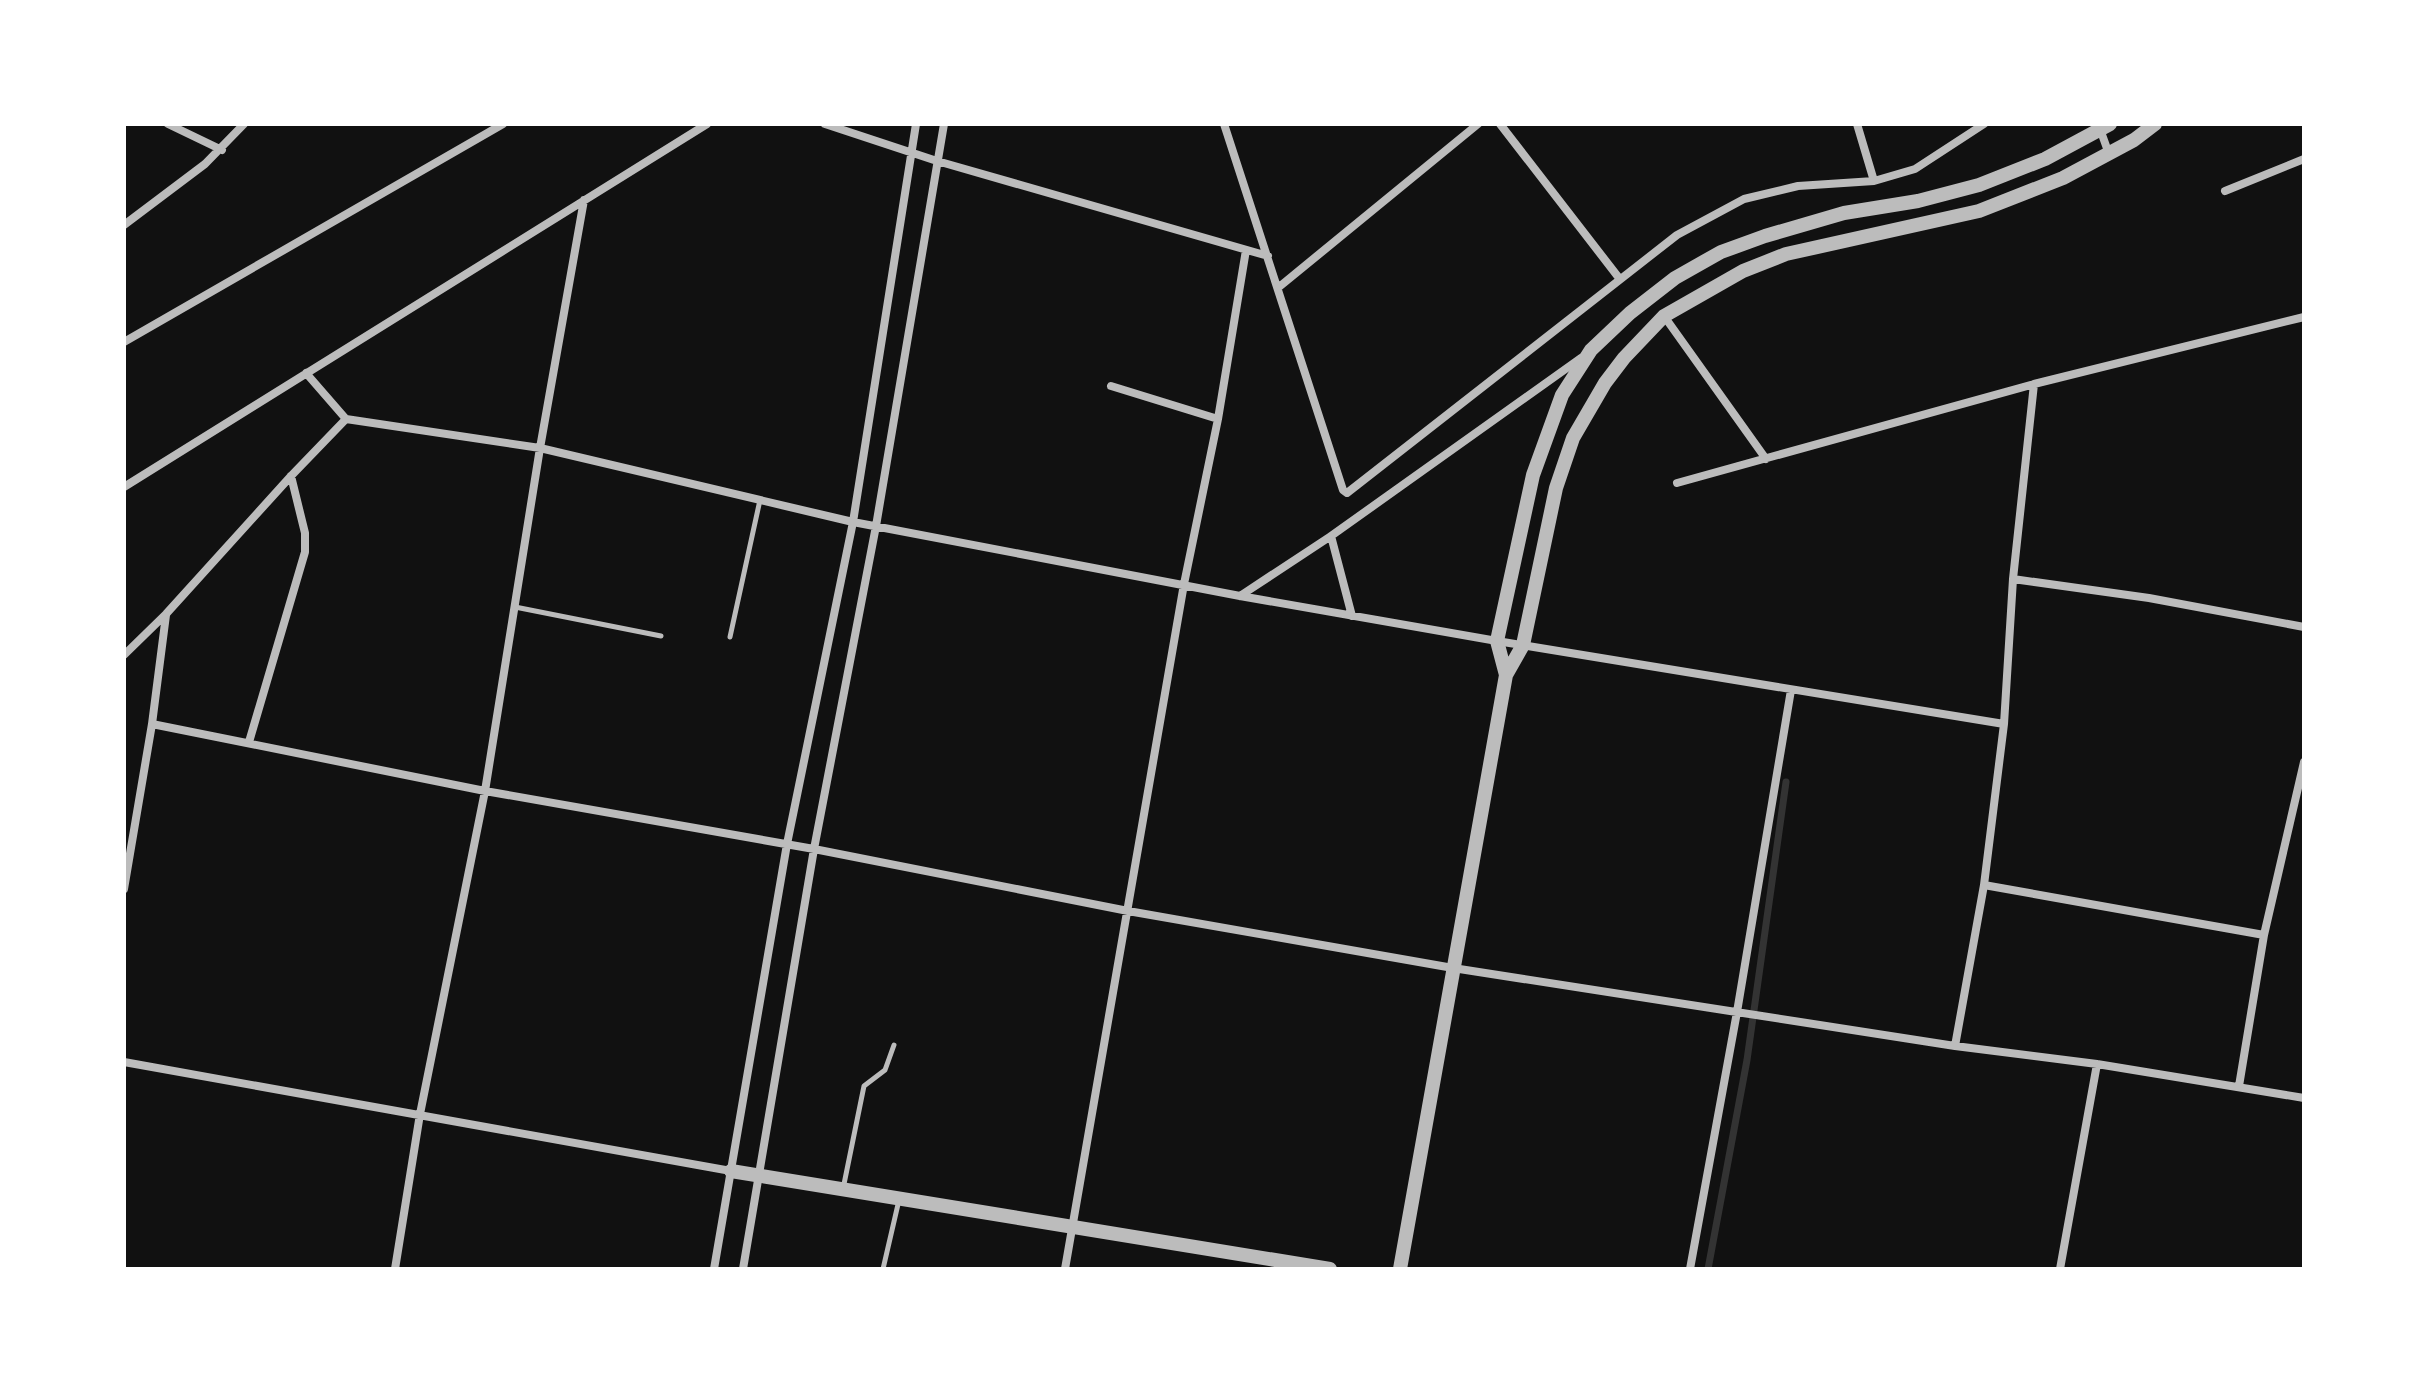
<svg xmlns="http://www.w3.org/2000/svg" width="2428" height="1393" font-family="'Crimson Pro',serif">
<rect width="100%" height="100%" fill="#111"/>
<g fill="none" stroke-linecap="round" stroke-linejoin="round">
<!-- stream -->
<path stroke="#333" stroke-width="7" d="M1708 1269 1747 1060 1786 782"/>
<!-- service -->
<path stroke="#bcbcbc" stroke-width="5" d="M515 607 661 636
M730 637 760 500
M843 1189 864 1086 885 1070 894 1045
M883 1269 899 1200"/>
<!-- minor -->
<path stroke="#bcbcbc" stroke-width="8" d="M168 124 222 150
M825 124 937 161 1268 256
M1224 124 1343 490 1347 493 1677 235 1744 199 1798 186 1874 181 1915 169 1984 124
M1500 124 1619 278
M1857 124 1874 181
M2100 129 2109 154
M2225 191 2304 159
M124 225 205 164 244 124
M1279 287 1478 124
M1664 316 1766 459
M124 342 503 124
M306 373 346 419 540 448 853 522 1240 596 1497 641 2004 724
M1111 386 1218 419
M1677 483 2034 384 2304 317
M124 487 707 124
M1331 536 1352 616
M2013 579 2149 598 2304 627
M1240 596 1331 536 1581 358
M124 655 166 614 291 476 346 419
M152 724 485 791 814 849 1128 911 1453 968 1955 1046 2097 1064 2304 1098
M249 742 305 552V533L291 476
M1984 885 2264 935
M124 889 152 724 166 615
M1955 1046 1984 885 2004 724 2013 579 2034 384
M124 1062 731 1171
M2239 1086 2264 935 2304 762
M395 1269 420 1114 485 791 540 448 584 200
M714 1269 787 844 853 522 916 124
M743 1269 814 849 876 526 944 124
M1065 1269 1184 584 1218 419 1246 250
M1690 1269 1737 1012 1791 690
M2060 1269 2097 1064"/>
<!-- tertiary -->
<path stroke="#bcbcbc" stroke-width="14" d="M1506 675 1497 641 1533 475 1562 395 1591 350 1630 313 1675 278 1721 252 1765 236 1844 213 1918 201 1979 185 2045 159 2110 124
M731 1171 1330 1269
M1400 1269 1506 675 1523 645 1556 488 1573 438 1605 383 1624 358 1664 316 1743 271 1786 254 1979 211 2063 178 2134 140 2155 124"/>
</g>
<!-- border -->
<rect width="2428" height="1393" fill="none" stroke="#ffffff" stroke-width="252"/>
</svg>
